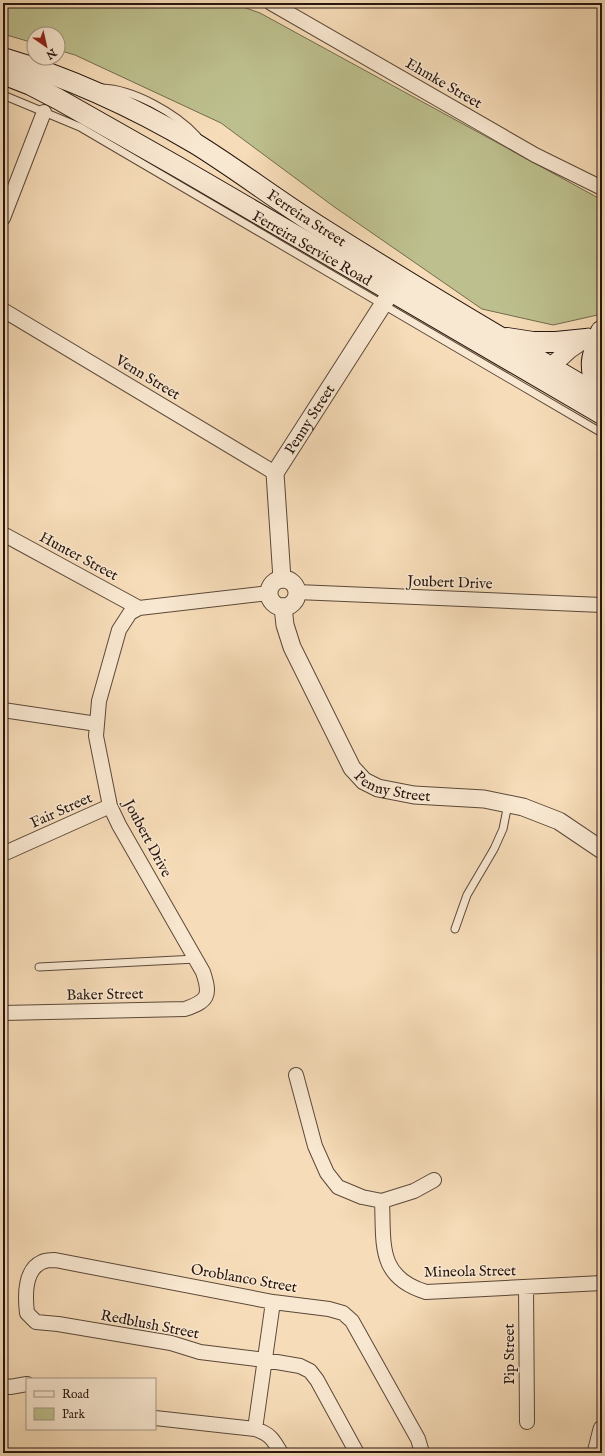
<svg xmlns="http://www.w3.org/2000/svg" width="605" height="1456" font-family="'IM FELL English',serif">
<rect width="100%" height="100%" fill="#f6dcb8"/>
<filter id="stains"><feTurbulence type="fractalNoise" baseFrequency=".005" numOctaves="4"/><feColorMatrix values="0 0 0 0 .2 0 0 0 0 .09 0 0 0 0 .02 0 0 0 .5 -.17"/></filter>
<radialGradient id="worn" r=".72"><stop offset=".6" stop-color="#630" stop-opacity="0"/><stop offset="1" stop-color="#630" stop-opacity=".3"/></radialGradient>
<!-- green -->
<path fill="#bdc08e" stroke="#726b4e" d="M3 3H232L260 13 602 200V314L553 325 482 309 333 206 221 123 75 55 58 50V34H34V43L3 34Z"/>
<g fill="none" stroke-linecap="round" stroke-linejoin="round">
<!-- service casing -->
<g stroke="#5c4839" stroke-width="9">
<path id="service" d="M102 88C133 89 176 113 197 136
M3 95 80 127 602 433
M455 929 467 895 494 849 503 829 508 804
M39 967 196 959"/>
</g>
<!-- minor casing -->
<g stroke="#5c4839" stroke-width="16">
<path id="minor" d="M271 3 535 155 602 188
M3 218 44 112
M3 310 275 473
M3 534 139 608
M297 592 602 605
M3 710 97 724
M3 854 110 806
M3 1013 185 1009C208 1001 211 996 203 972L119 825 110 806 96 736 99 701 119 630 130 613 139 608 269 593
M296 1075 315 1146 327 1173 338 1187 362 1197 382 1201 414 1191 434 1180
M382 1201C384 1244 377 1277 426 1292L602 1283
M526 1287 527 1422
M3 1386 10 1387 27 1384
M155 1418 255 1429C270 1434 273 1439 281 1453
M255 1429 273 1302
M357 1453 317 1380 310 1371 300 1366 265 1360 200 1352 171 1343 58 1324 36 1322 27 1313C25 1296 24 1270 42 1262 46 1260 51 1260 55 1260L273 1302 329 1309 343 1313 352 1321 418 1439 421 1449 419 1453"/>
</g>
<!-- tertiary casing -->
<g stroke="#5c4839" stroke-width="19">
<g id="tertiary">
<path d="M542 375 569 350 588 337"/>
<path id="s1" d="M282 579 275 473 398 281"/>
<circle cx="283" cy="593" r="14"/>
<path id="s2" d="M283 607 285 625 292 647 352 768 364 781 378 788 414 795 484 799 523 807 559 821 602 850"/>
<path d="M596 1453 602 1429"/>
</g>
</g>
<!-- secondary casing -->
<g stroke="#28160f" stroke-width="22">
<g id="secondary">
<path id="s3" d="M3 58C71 78 135 108 196 144 238 170 278 201 320 227 413 286 507 342 602 397"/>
<path d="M3 74 31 85 58 99 178 167 602 414"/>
<path d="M507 338 533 342H556L586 339"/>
<path d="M597 394C589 365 590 359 601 331"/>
</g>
</g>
<!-- service -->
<use href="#service" stroke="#f9e8d1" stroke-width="7"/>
<!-- minor -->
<use href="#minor" stroke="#f9e8d1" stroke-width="14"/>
<!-- tertiary -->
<use href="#tertiary" stroke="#f9e8d1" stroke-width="17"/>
<!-- secondary -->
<use href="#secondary" stroke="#f9e8d1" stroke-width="20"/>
</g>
<g text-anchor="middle" stroke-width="3" stroke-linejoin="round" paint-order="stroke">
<!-- street labels -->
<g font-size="15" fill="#28160f" stroke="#f9e8d1">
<text transform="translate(444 83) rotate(30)" y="5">Ehmke Street</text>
<text dy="5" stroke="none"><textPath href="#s3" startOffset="345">Ferreira Street</textPath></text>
<text transform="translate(312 248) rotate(30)" y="5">Ferreira Service Road</text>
<text transform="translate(148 377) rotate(31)" y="5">Venn Street</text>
<text dy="5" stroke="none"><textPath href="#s1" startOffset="170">Penny Street</textPath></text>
<text transform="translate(79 556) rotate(28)" y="5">Hunter Street</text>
<text transform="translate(450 582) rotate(2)" y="5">Joubert Drive</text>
<text dy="5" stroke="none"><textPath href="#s2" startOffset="223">Penny Street</textPath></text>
<text transform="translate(61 810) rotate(-24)" y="5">Fair Street</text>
<text transform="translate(148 838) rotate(62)" y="5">Joubert Drive</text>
<text transform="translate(105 994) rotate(-1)" y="5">Baker Street</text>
<text transform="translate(470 1271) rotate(-1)" y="5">Mineola Street</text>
<text transform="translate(244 1278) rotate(10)" y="5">Oroblanco Street</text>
<text transform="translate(150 1324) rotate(11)" y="5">Redblush Street</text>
<text transform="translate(509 1354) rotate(-90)" y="5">Pip Street</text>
</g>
</g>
<!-- margin -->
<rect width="605" height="1456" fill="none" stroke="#f6dcb8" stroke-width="16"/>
<rect x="4" y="4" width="597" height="1448" fill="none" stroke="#28160f" stroke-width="2"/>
<rect x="8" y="8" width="589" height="1440" fill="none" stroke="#28160f"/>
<!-- legend -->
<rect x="26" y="1378" width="130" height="52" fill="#f9e8d1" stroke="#a59483"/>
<rect x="34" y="1391" width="20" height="6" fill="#f9e8d1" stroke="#a59483"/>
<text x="62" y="1398" font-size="12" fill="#28160f">Road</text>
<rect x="34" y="1408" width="20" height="12" fill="#bdc08e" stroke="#a59483"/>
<text x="62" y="1418" font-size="12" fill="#28160f">Park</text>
<!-- north arrow -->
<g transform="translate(46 46) rotate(146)"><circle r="19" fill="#f9e8d1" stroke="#a59483"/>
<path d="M0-3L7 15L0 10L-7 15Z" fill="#8f2418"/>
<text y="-6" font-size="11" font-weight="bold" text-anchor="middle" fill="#28160f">N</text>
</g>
<rect width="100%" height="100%" filter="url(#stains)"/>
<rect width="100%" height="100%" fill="url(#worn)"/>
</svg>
